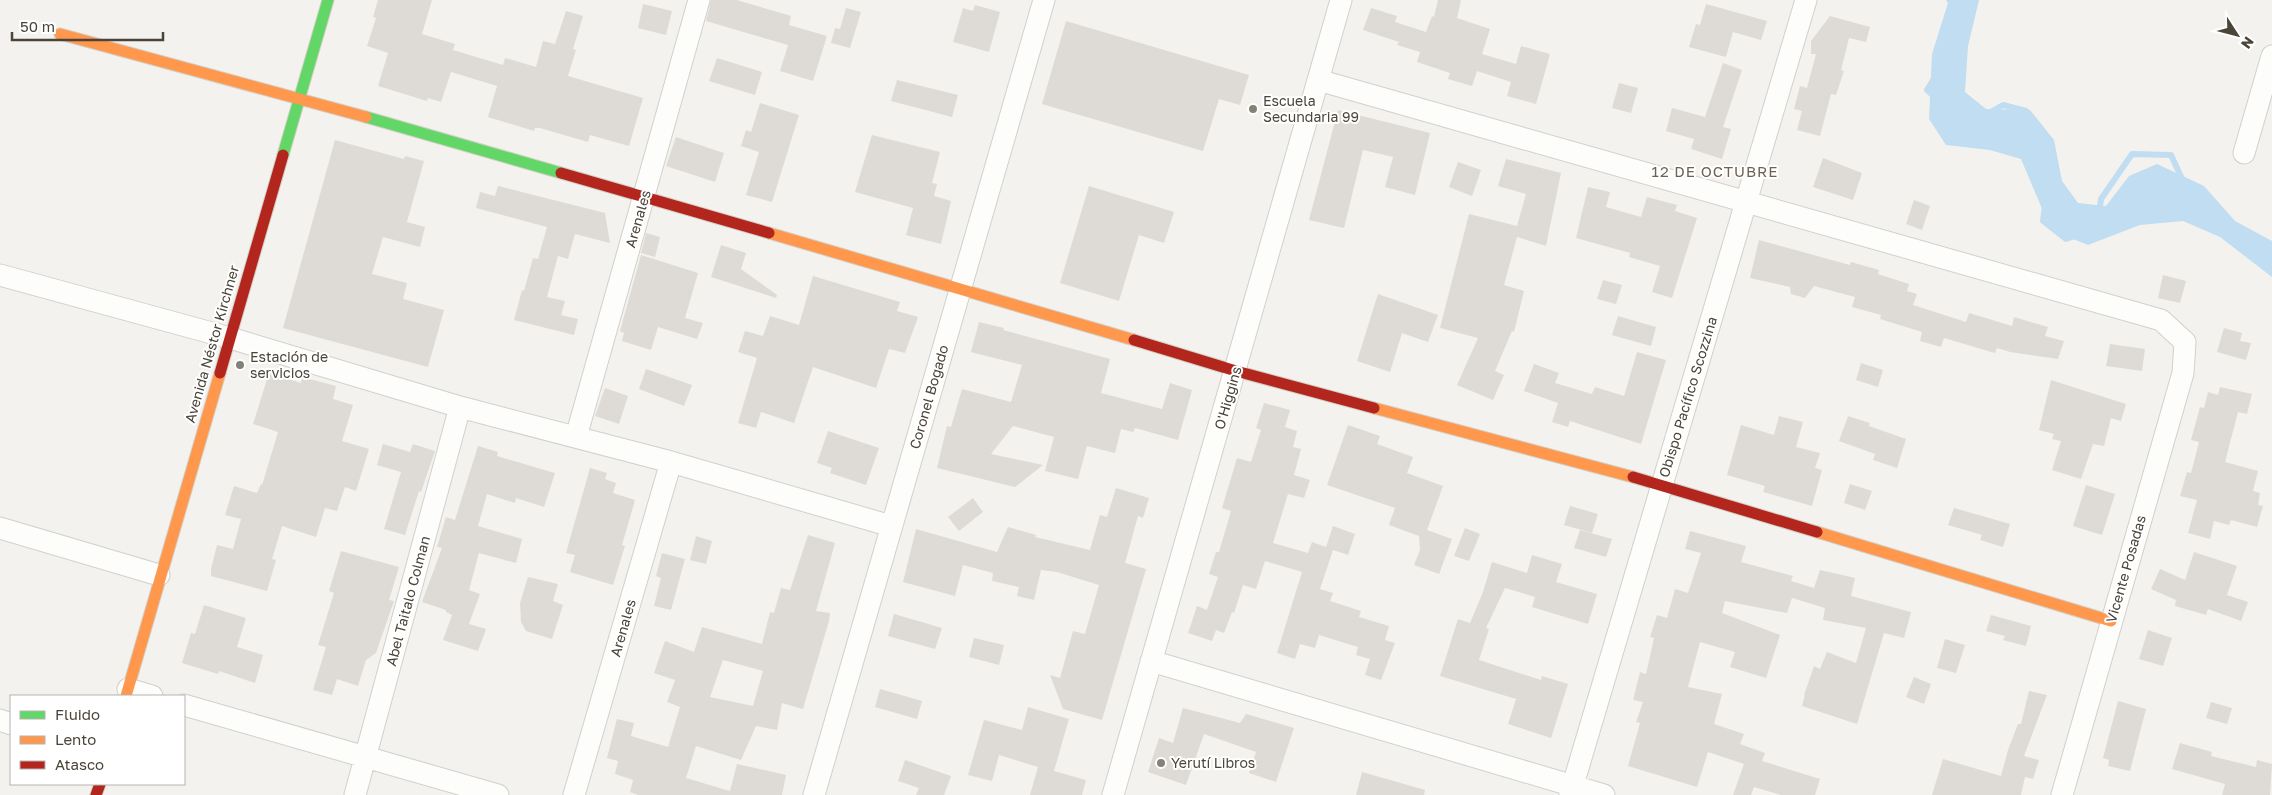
<svg xmlns="http://www.w3.org/2000/svg" width="2272" height="795" font-family="'Golos Text',sans-serif">
<rect width="100%" height="100%" fill="#f4f2ee"/>
<!-- water -->
<path fill="#c0ddf1" d="M1946 0H1979L1968 46 1965 92 1986 109 2030 110 2054 140 2062 181 2078 203 2106 206 2129 176 2157 164 2204 186 2235 221 2272 241V277L2220 237 2183 221 2140 225 2088 245 2051 230 2021 159 1990 150 1946 145 1929 119 1932 54 1948 3Z"/>
<g fill="none" stroke-linecap="round" stroke-linejoin="round">
<!-- stream -->
<path stroke="#c0ddf1" stroke-width="6" d="M1935 77 1927 90 1936 98
M1989 113 2003 105 2026 111
M2045 206 2043 221 2066 239 2078 235
M2099 214 2101 199 2132 154 2171 155 2183 181"/>
</g>
<!-- building -->
<path fill="#dedbd6" fill-rule="evenodd" d="M378 0H432L422 34 455 44 453 50 503 65 505 58 536 67 543 41 555 44 566 11 583 16 573 49 576 50 568 76 643 98 629 146 590 135 588 142 540 128H535L534 131 488 117 497 86 451 72 441 102 428 98 427 101 378 86 388 53 367 46 376 18 373 17Z
M711 0H737L791 16 789 25 827 36 813 81 780 71 788 45 706 21Z
M1438 0H1461L1457 18 1490 29 1482 54 1516 64 1521 46 1550 54 1536 104 1507 96 1511 82 1477 71 1472 86 1448 79 1450 73 1417 62 1420 52 1397 45 1399 42 1363 30 1371 8 1397 16 1395 22 1426 32 1432 16 1434 17Z
M643 4 672 11 666 35 638 28Z
M1706 4 1767 21 1761 40 1733 32 1726 57 1689 47 1696 24 1700 25Z
M975 5 1000 12 989 52 953 42 963 8 973 11Z
M846 8 861 12 850 48 831 43 835 28 840 29Z
M1830 16 1870 27 1866 42 1849 38 1841 70 1844 71 1836 95 1831 94 1820 136 1797 130 1802 111 1794 109 1800 86 1807 88 1816 54H1811V41Z
M1066 21 1249 75 1240 105 1219 99 1203 151 1042 104Z
M717 58 762 72 755 95 709 81Z
M1723 63 1742 70 1723 127 1731 129 1722 159 1691 149 1694 139 1666 131 1672 108 1705 117Z
M897 80 958 95 952 117 891 101Z
M1619 83 1638 88 1631 113 1612 108Z
M760 103 799 115 772 202 746 195 759 152 741 146 746 130 751 132Z
M1338 110 1430 133 1415 195 1385 187 1393 157 1363 150 1344 228 1309 220Z
M872 135 940 152 932 183 937 184 934 196 951 201 941 244 906 235 913 208 855 192Z
M676 137 724 153 715 182 666 166Z
M335 140 404 159 405 156 424 161 407 222 425 227 420 247 383 237 372 274 407 283 403 299 444 310 428 367 283 328Z
M1823 158 1862 173 1853 200 1813 187Z
M1506 159 1561 173 1546 246 1517 237 1504 285 1524 291 1514 332 1512 331 1495 371 1504 375 1493 400 1457 385 1478 338 1440 328 1469 214 1517 226 1526 194 1498 186Z
M1458 162 1481 170 1472 196 1449 187Z
M498 186 605 213 610 243 575 234 568 259 558 256 547 297 565 301 561 315 578 319 574 335 514 320 522 290 524 291 533 258 538 259 547 227 476 208 480 192 495 196Z
M1089 186 1174 212 1164 243 1139 235 1119 301 1060 283Z
M1588 187 1610 192 1606 207 1641 217 1647 197 1677 205 1675 211 1697 218 1672 298 1652 292 1660 266 1629 257 1630 253 1576 238Z
M1914 200 1930 206 1922 230 1906 224Z
M646 233 660 237 655 257 641 253Z
M1759 240 1850 265 1851 262 1879 270 1878 274 1909 284 1907 291 1917 294 1913 305 1966 322 1969 313 2012 326 2014 317 2048 327 2045 336 2064 341 2058 359 2010 352 1997 348 1995 353 1944 338 1941 347 1920 341 1922 332 1880 319 1881 315 1852 307 1855 297 1814 286 1805 298 1791 294 1790 287 1750 278Z
M721 245 746 253 741 269 777 295 776 298 711 277Z
M641 255 698 273 685 318 703 323 697 339 658 327 651 350 622 341 624 333 620 331Z
M2163 275 2186 281 2180 303 2158 298Z
M813 276 900 302 897 311 918 317 905 353 889 349 876 388 813 367 794 423 761 412 756 428 738 423 757 358 738 352 745 331 763 336 770 316 799 325Z
M1603 280 1622 285 1616 304 1597 299Z
M1378 294 1438 315 1428 342 1402 333 1390 372 1357 361Z
M1618 316 1656 327 1651 346 1612 335Z
M979 322 1004 328 1003 330 1110 359 1101 393 1162 409 1170 383 1192 390 1178 440 1135 428 1133 432 1121 429 1115 453 1087 446 1078 479 1045 471 1054 437 1013 426 991 454 1043 465 1015 487 937 468 947 426 951 427 962 389 1011 402 1022 365 971 352Z
M2224 328 2242 333 2240 341 2251 343 2246 360 2217 352Z
M2110 344 2145 349 2142 371 2106 366Z
M1637 352 1666 360 1641 444 1570 421 1568 427 1552 422 1558 403 1524 391 1534 364 1559 373 1555 383 1592 394 1595 387 1624 396Z
M1861 363 1883 370 1878 387 1856 380Z
M646 369 692 385 684 406 639 389Z
M269 373 301 383 302 377 336 386 333 399 353 405 342 441 369 449 356 491 345 487 337 511 325 508 316 537 282 526 272 559 276 560 267 591 211 576V569L217 545 233 549 241 519 225 515 234 486 257 493 261 484 262 485 278 432 253 424Z
M2051 380 2126 404 2121 421 2111 418 2104 446 2093 444 2081 479 2052 470 2061 441 2052 439 2054 434 2039 430Z
M2220 387 2252 394 2247 414 2238 412 2225 462 2258 471 2253 491 2260 493 2258 505 2263 506 2257 527 2231 520 2229 525 2214 521 2210 539 2188 533 2197 500 2180 496 2187 472 2191 473 2199 442 2191 440 2200 407 2204 408 2208 392 2218 395Z
M605 388 628 396 619 424 595 416Z
M1264 403 1290 410 1285 427 1297 431 1293 447 1301 449 1294 475 1310 480 1304 498 1288 494 1273 543 1308 553 1312 542 1326 547 1333 526 1355 534 1348 555 1333 550 1320 589 1333 593 1330 601 1361 611 1359 617 1389 626 1385 640 1395 643 1381 680 1365 675 1370 659 1356 655 1358 647 1319 635 1315 648 1300 644 1295 659 1277 653 1302 572 1265 561 1256 589 1243 585 1234 613 1232 612 1224 633 1216 630 1212 641 1188 633 1197 606 1207 610 1218 577 1209 574 1216 552H1219L1231 511 1222 508 1237 458 1251 462 1261 430 1256 428Z
M1779 416 1803 422 1796 447 1820 453 1815 468 1822 470 1812 506 1763 492 1765 486 1727 475 1741 425 1774 435Z
M1848 416 1870 423 1869 426 1906 439 1897 468 1873 460 1875 454 1839 441Z
M1348 425 1380 436 1377 444 1413 457 1407 473 1443 486 1427 530 1452 539 1439 574 1414 565 1420 550 1419 536 1389 525 1395 508 1327 485Z
M828 431 879 448 866 485 830 473 832 468 817 463Z
M383 444 410 452 413 444 435 451 421 492 419 491 405 535 384 529 401 472 377 465Z
M478 446 498 452 497 456 555 473 544 507 516 498 515 503 487 494 478 526 522 539 516 563 479 553 469 590 480 594 469 624 486 629 478 651 443 640 452 615 446 612V610L422 602 442 548 437 547 446 517 455 520Z
M590 468 607 473 605 479 616 483 613 493 635 500 622 545 625 546 613 585 570 572 575 555 566 553Z
M1850 484 1872 491 1865 510 1844 503Z
M2086 485 2115 494 2102 535 2073 526Z
M1116 488 1149 498 1143 518 1138 516 1125 563 1146 569 1102 720 1063 709 1050 675 1060 678 1073 631 1085 634 1099 585 1057 572 1041 570 1034 600 1017 596 1019 587 992 581 993 573 963 565 955 596 903 582 916 529 997 552 1008 527 1036 535 1035 537 1090 550 1100 515 1107 517Z
M973 498 983 512 959 531 948 517Z
M1570 506 1598 514 1592 533 1564 525Z
M1954 508 2010 524 2003 547 1980 540 1982 535 1948 525Z
M1465 528 1480 534 1469 561 1454 556Z
M1580 530 1612 539 1606 557 1574 548Z
M1690 531 1746 546 1741 562 1793 576 1791 581 1814 588 1820 570 1855 578 1851 596 1911 612 1904 638 1884 633 1857 724 1802 706 1805 695H1804L1814 666 1820 669 1827 652 1856 663 1866 628 1823 620 1825 608 1792 598 1787 613 1725 601 1722 613 1780 635 1766 678 1730 667 1735 652 1700 642 1688 687 1722 694 1714 724 1744 734 1740 744 1765 753 1762 761 1820 779 1815 795H1781L1754 787 1751 795H1733L1744 764 1708 752 1697 787 1628 766 1640 723 1636 722 1643 702 1633 700 1640 672 1646 674 1654 638 1650 637 1657 615 1667 618 1675 589 1688 593 1701 553 1685 549Z
M808 535 835 543 816 611 830 613 829 621 803 709 782 703 777 730 756 726 741 760 696 746 686 778 730 791 737 764 786 775 782 795H638L630 792 633 780 615 774 618 761 607 758 617 719 634 723 631 736 668 747 680 707 667 702 675 680 654 673 665 641 694 652 702 627 762 644 770 612 774 613 781 588 790 590ZM723 660 763 671 753 706 710 697Z
M696 536 712 541 706 564 690 560Z
M341 551 399 567 389 600 394 601 376 653 366 660 358 686 337 679 332 695 313 690 326 647 318 645 334 593 329 591Z
M2194 552 2237 566 2227 595 2248 602 2241 621 2208 609 2206 615 2175 606 2176 600 2151 589 2160 569 2185 580Z
M662 553 685 559 671 610 654 606 661 578 656 576Z
M1532 555 1562 564 1556 582 1597 594 1588 624 1532 607 1535 597 1505 588 1486 628 1489 629 1479 660 1541 680 1542 676 1568 684 1551 738 1508 724 1516 699 1440 676 1458 619 1470 623 1483 592 1492 562 1527 573Z
M528 577 558 584 553 601 563 605 552 639 526 631 521 622 520 603Z
M204 605 246 618 237 647 263 655 255 683 219 671 218 674 182 663 191 633 195 634Z
M894 614 942 628 935 649 888 636Z
M1991 615 2031 626 2026 646 2003 640 2005 636 1986 631Z
M2148 630 2172 638 2163 666 2139 659Z
M974 638 1004 645 999 665 969 657Z
M1945 639 1965 645 1956 673 1937 668Z
M1914 677 1931 684 1924 704 1906 697Z
M880 689 922 701 917 719 875 707Z
M2029 691 2047 695 2024 756 2039 760 2033 779 2025 777 2021 795H1932L1943 759 2001 776 2008 750 2018 724H2021Z
M2118 701 2146 709 2130 771 2108 766 2109 760 2103 758Z
M2211 702 2232 708 2227 724 2206 718Z
M1028 707 1069 719 1054 771 1086 780 1082 795H1030L1038 767 999 755 992 781 968 775 984 720 1022 730Z
M1183 708 1240 723 1246 714 1294 728 1276 782 1249 773 1256 752 1204 734 1186 785 1148 772 1159 738 1173 743Z
M2180 743 2212 752 2211 756 2256 767 2257 760 2272 764 2270 795H2222L2225 784 2172 769Z
M905 760 951 776 944 795H916L919 788 898 781Z
M1362 772 1425 790 1424 795H1356Z"/>
<g fill="none" stroke-linecap="round" stroke-linejoin="round">
<!-- street casing -->
<g stroke="#d2d0cb" stroke-width="23">
<path id="street" d="M1318 80 2161 320 2185 342 2183 373 2062 795
M2244 153 2272 56
M0 275 230 338 460 407 671 462 891 526
M576 437 699 0
M0 528 159 575
M1151 661 1604 795
M128 689 152 696
M184 705 498 795
M0 720 11 724
M355 795 460 407
M574 795 671 462
M814 795 1044 0
M1113 795 1341 0
M1570 795 1806 0"/>
</g>
<!-- fast casing -->
<g stroke="#d3cfc5" stroke-width="13">
<path id="fast" d="M366 117 561 173
M283 155 328 0"/>
</g>
<!-- slow casing -->
<g stroke="#d3cfc5" stroke-width="13">
<path id="slow" d="M60 34 366 117
M769 233 1134 340
M1374 408 1633 477
M1817 532 2111 621
M126 696 220 373"/>
</g>
<!-- jam casing -->
<g stroke="#d3cfc5" stroke-width="13">
<path id="jam" d="M561 173 769 233
M1134 340 1236 371 1374 408
M220 373 283 155
M1633 477 1817 532
M96 795 100 784"/>
</g>
<!-- street -->
<use href="#street" stroke="#fdfdfc" stroke-width="21"/>
<!-- fast -->
<use href="#fast" stroke="#63d668" stroke-width="11"/>
<!-- slow -->
<use href="#slow" stroke="#ff974d" stroke-width="11"/>
<!-- jam -->
<use href="#jam" stroke="#b3261e" stroke-width="11"/>
</g>
<!-- markers -->
<g fill="#868178" stroke="#fff" stroke-width="2">
<circle cx="1253" cy="109" r="5"/>
<circle cx="240" cy="365" r="5"/>
<circle cx="1161" cy="763" r="5"/>
</g>
<g text-anchor="middle" stroke-width="4" stroke-linejoin="round" paint-order="stroke">
<!-- poi labels -->
<g font-size="14" fill="#4b4439" stroke="#fff" text-anchor="start">
<text x="1263" y="106">Escuela<tspan x="1263" dy="16">Secundaria 99</tspan></text>
<text x="250" y="362">Estación de<tspan x="250" dy="16">servicios</tspan></text>
<text x="1171" y="768">Yerutí Libros</text>
</g>
<!-- street labels -->
<g font-size="14" fill="#4b4439" stroke="#fff">
<text transform="translate(638 219) rotate(-74)" y="5">Arenales</text>
<text transform="translate(212 344) rotate(-74)" y="5">Avenida Néstor Kirchner</text>
<text transform="translate(929 397) rotate(-74)" y="5">Coronel Bogado</text>
<text transform="translate(1688 397) rotate(-73)" y="5">Obispo Pacífico Scozzina</text>
<text transform="translate(1228 398) rotate(-74)" y="5">O'Higgins</text>
<text transform="translate(2126 569) rotate(-74)" y="5">Vicente Posadas</text>
<text transform="translate(408 601) rotate(-75)" y="5">Abel Taitalo Colman</text>
<text transform="translate(623 628) rotate(-74)" y="5">Arenales</text>
</g>
<!-- neighbourhood labels -->
<g font-size="15" letter-spacing="1" fill="#6e6250" stroke="#fff">
<text x="1715" y="177">12 DE OCTUBRE</text>
</g>
</g>
<!-- legend -->
<rect x="10" y="695" width="175" height="90" fill="#ffffff" stroke="#b7b4b0"/>
<rect x="20" y="711" width="25" height="8" fill="#63d668" stroke="#b7b4b0"/>
<text x="55" y="720" font-size="15" fill="#4b4439">Fluido</text>
<rect x="20" y="736" width="25" height="8" fill="#ff974d" stroke="#b7b4b0"/>
<text x="55" y="745" font-size="15" fill="#4b4439">Lento</text>
<rect x="20" y="761" width="25" height="8" fill="#b3261e" stroke="#b7b4b0"/>
<text x="55" y="770" font-size="15" fill="#4b4439">Atasco</text>
<!-- north arrow -->
<g transform="translate(2237 35) rotate(126)" stroke="#ffffff" stroke-width="4" paint-order="stroke">
<path d="M0-4L9 19L0 12L-9 19Z" fill="#4b4439"/>
<text y="-8" font-size="14" font-weight="bold" text-anchor="middle" fill="#4b4439">N</text>
</g>
<!-- scale -->
<path d="M12 32v8h151v-8" fill="none" stroke="#4b4439" stroke-width="2.5"/>
<text x="20" y="32" font-size="15" fill="#4b4439" stroke="#ffffff" stroke-width="4" paint-order="stroke">50 m</text>
</svg>
